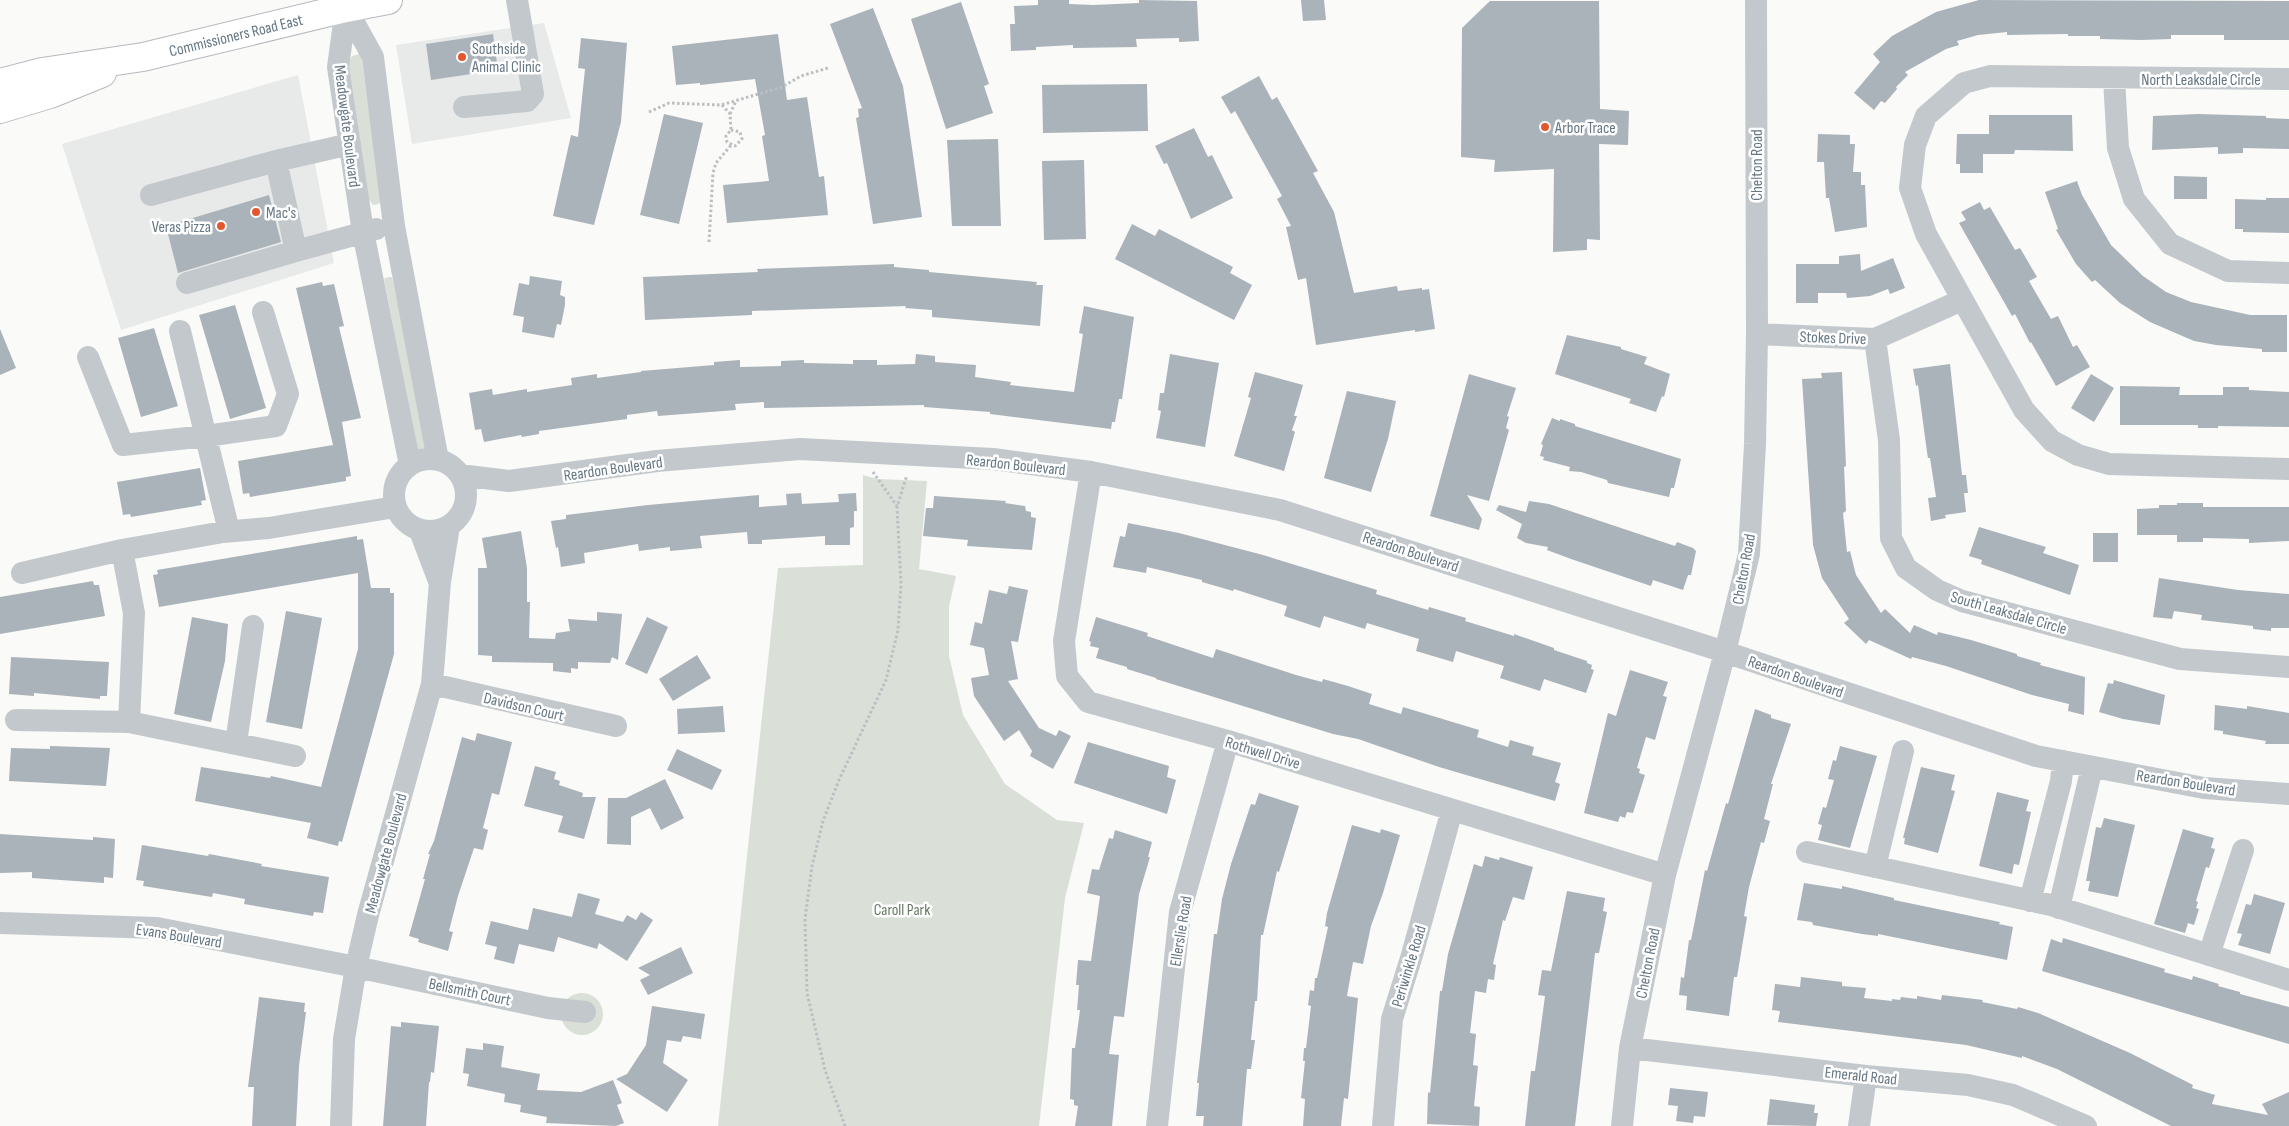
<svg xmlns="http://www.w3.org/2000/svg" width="2289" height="1126" font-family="'Sofia Sans Condensed',sans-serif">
<rect width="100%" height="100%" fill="#fafaf8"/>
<!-- built -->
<path fill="#e8e9e9" d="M544 23 571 118 412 144 396 45Z
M298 75 334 263 121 330 62 144Z"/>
<!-- green -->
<path fill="#dadfd7" d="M359 54 362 59 381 199 379 204 373 205 369 200 348 63 352 56Z
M388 277H392L429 452 418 451 384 279Z
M863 475 878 479 927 481 919 569 956 576 949 606V656L963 715 1005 784 1057 820 1084 823 1065 898 1039 1126H718L778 568 863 565Z
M561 1014a21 21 0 1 1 42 0a21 21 0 1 1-42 0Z"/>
<!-- building -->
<path fill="#aab3b9" d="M1038 0H1069V4L1093 5 1139 3V0L1197 1 1199 41 1179 42V38L1136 39 1137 47 1073 48V45L1036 47V50L1011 51 1010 24H1015L1014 6 1038 5Z
M1301 0H1324L1326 20 1303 21Z
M1979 0 2289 1V40H2224V35H2171V39L2141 40 2100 39V36H2068V34L2007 35V32L1978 35 1957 41 1959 45 1946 49 1905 72 1908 75 1896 87 1897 89 1885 103 1881 101 1874 110 1854 93 1880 62 1873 54 1892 36 1936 12Z
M1490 1H1599L1600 109 1629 111 1628 145 1599 144 1600 240 1587 239V250L1553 252 1554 169 1494 172 1495 160 1461 157 1462 28Z
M961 2 989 84 984 86 993 113 946 129 911 19Z
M873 8 903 86 922 217 873 224 856 118 859 117 858 109 862 108 830 24Z
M493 34 498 70 431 80 426 44Z
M778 34 787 100 807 97 819 177 824 176 828 215 727 223 723 185 769 181 762 136 765 135 755 79 700 85V83L676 85 672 46Z
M581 38 627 43 621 122 594 225 553 216 571 135 578 137 585 69 578 68Z
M1259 76 1272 100 1277 97 1318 171 1313 173 1334 212 1354 293 1397 286 1398 291 1422 288V290L1429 289 1435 329 1415 332V330L1316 345 1306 278 1298 280 1286 227 1291 226 1277 199 1282 196 1235 111 1231 114 1221 97Z
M1147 84 1148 131 1043 133 1042 85Z
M664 114 703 123 679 224 640 215Z
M2198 114 2266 116V118L2289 119V149L2243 148V153L2218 154V147L2152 150 2153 116Z
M1989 115H2072L2073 151 2015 150 2014 154H1983V173H1960V164H1956L1957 134H1989Z
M1194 128 1208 157 1212 155 1233 198 1191 219 1167 163 1164 164 1155 146Z
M1818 134 1850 135V144H1855L1853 172H1861V185H1865L1867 227 1835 232 1829 198H1826L1824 162H1817Z
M998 139 1001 226H952L947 140Z
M1084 160 1086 239 1044 240 1042 161Z
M2174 176 2207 177V199H2174Z
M2077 181 2082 195 2111 245 2143 276 2166 292 2191 302 2250 315H2287V352H2262V349L2216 345 2194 341 2150 322 2120 303 2095 280 2092 282 2076 264 2056 230 2058 229 2045 192Z
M269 195 281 242 178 273 166 226Z
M2266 198H2289V233L2243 232V229H2235V199L2266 200Z
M1980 202 1984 210 1990 207 2015 250 2020 248 2037 277 2029 281 2051 319 2058 316 2073 347 2077 345 2090 367 2056 386 2031 342 2030 343 2015 314 2012 316 1959 223 1966 220 1961 212Z
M1132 224 1155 236 1159 229 1233 267 1230 273 1252 285 1234 320 1115 259Z
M1860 254 1861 271 1893 258 1905 288 1890 294 1888 289 1870 296 1847 298 1846 293H1818V303H1796V264H1839V256Z
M894 264V267L929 270V272L1037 282 1036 285H1043L1040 326 932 317V310L905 308 906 306 752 311V315L645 320 643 277 758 272 757 269Z
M530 276 562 281 560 295 565 297V305L561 325 557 324 554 338 522 332 524 317 513 315 519 283 529 285Z
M322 282 323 286 334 284 344 326 339 327 361 418 342 422 351 476 346 477V481L250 497 249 493 243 494 238 461 333 445 296 288Z
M235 305 266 408 230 419 199 315Z
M1084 306 1134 317 1122 399H1119L1115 422H1112L1111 429 990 414V412L924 407V405L764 408V402L735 404 736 410 658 416 657 411 627 415V419L539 431V434L522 437 521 435 484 442 481 429 475 430 469 393 492 389 493 395 527 389V392L572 385 571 378 597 374V378L641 372V371L714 365V362L740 360V367L781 366V361L804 360V363L853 364V360H877V365L915 364 916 354 935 356V362L976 365 975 377 1011 382 1010 385 1074 392 1083 334 1079 333Z
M154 328 178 406 141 417 118 338Z
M0 329 16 368 0 375Z
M1567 335 1621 347V349L1647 357 1644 364 1670 374 1664 397 1662 396 1656 412 1629 403 1631 399 1555 374Z
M1170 354 1219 363 1205 447 1156 438 1161 411 1158 410 1160 393H1164Z
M1950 364 1962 475H1966L1968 493H1964L1966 512 1945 515 1946 518 1931 521 1928 498 1936 497 1930 458H1928L1927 452 1918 385 1916 386 1913 369Z
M1255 372 1303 385 1294 416H1297L1292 430 1295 432 1284 471 1234 456 1251 398 1248 397Z
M1842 372 1846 466 1844 467 1846 511 1843 513 1847 552 1850 551 1856 575 1881 613 1885 609 1910 633 1914 625 1937 635 1938 632 1971 640 2017 654V656L2041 663 2040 665 2085 677 2084 715 2068 711 2069 704 2032 695 1946 666 1912 657 1911 659 1869 640 1866 644 1844 623 1849 619 1822 578 1813 545 1802 379 1822 378 1821 373Z
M1469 374 1516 388 1507 416 1509 417 1506 428 1509 430 1489 501 1467 495 1482 519 1479 530 1430 516Z
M2091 374 2114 388 2094 422 2071 408Z
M2120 386 2180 387 2179 395H2223V387H2249V390L2289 392V427L2218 426V428H2198V425H2120Z
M1347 391 1396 401 1388 439 1371 492 1324 478Z
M1552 418 1560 421V419L1575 424V426L1681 459 1674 488H1671L1669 497 1608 483 1607 480 1581 472 1569 471 1570 467 1543 460 1544 457 1540 456 1543 445 1541 444Z
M200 468 206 500 201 501 202 505 131 517 130 514 123 515 117 482Z
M801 493 802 504 839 502 838 494 856 493 857 511H854V527L850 528V545H825V536L762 540V544H748L747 532 700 536 702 548 670 551V547L639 551 638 544 584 553 585 563 561 567 558 547 556 548 551 521 566 519V515L648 505 759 495V507L787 505 786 494Z
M934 496 1006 501 1005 503 1025 506 1026 511 1031 512V517L1036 518 1032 550 967 546 968 540 923 536 926 508H933Z
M1529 501 1549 504 1675 546 1677 542 1693 548 1696 551 1691 575H1688L1683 590 1653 580 1651 586 1571 559 1547 550 1548 547 1526 543 1517 538 1522 524 1496 510 1499 505 1526 512Z
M2177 503H2203V507H2289V541L2249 543V539L2203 538V542H2177V535H2137V509L2159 508V505H2177Z
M1128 523 1179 533 1263 555 1377 590 1376 594 1428 610 1429 607 1466 618 1465 621 1514 636V634L1554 648V650L1587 661V663L1592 665 1591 669 1594 670 1586 693 1544 679 1540 691 1500 678 1504 666 1456 651 1453 662 1416 651 1419 639 1367 623 1365 629 1324 616 1320 628 1284 616 1287 606 1234 589 1233 591 1202 582V580L1147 567 1146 573 1113 567 1120 536 1125 537Z
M1979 527 2046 547 2043 553 2079 565 2070 595 1981 564 1982 560 1969 556Z
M521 531 527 568V602H530L529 638 555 639 556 633 570 631 568 619 597 621V612L622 614 618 660 612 657 610 663 578 662V669L571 668V673L553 671V663L492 662V656L478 655V568H487L482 538Z
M2093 533H2118V562H2093Z
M357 536V540L363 539 371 588H390V593H394V654L342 842 339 841 338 846 307 838 311 823 195 801 201 767 270 778 271 776 321 787 358 649V573L159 607 153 575 158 574 157 570Z
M2159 578 2238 590 2289 594V628H2271V631L2253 629V626L2201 620 2202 615 2174 611 2172 619 2153 617Z
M93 581 94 585H99L105 616 0 634V597Z
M1009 586 1028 590 1018 642 1011 641 1018 679 1008 681 1039 728 1056 736 1059 730 1071 736 1053 769 1030 756 1032 751 1019 730 1004 741 974 696 971 678 989 675 984 648 970 645 975 622 982 624 989 590 1007 594Z
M286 611 322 618 302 729 266 722Z
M192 617 228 624 225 661 211 722 174 714Z
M647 617 668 627 647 674 625 664Z
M1096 617 1148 633 1147 636 1213 658 1216 649 1296 675 1322 682 1323 679 1348 686 1372 694 1369 704 1401 714 1403 707 1479 730 1477 737 1508 747 1510 740 1534 747 1532 755 1561 763 1555 782 1560 784 1555 801 1439 767 1358 739 1333 734 1156 679V678L1127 669V667L1096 658 1099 648 1090 646 1091 642 1089 641Z
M697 655 711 678 673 701 659 679Z
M11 657 109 662 107 696H100V699L34 693V696L9 694Z
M1630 670 1668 682 1663 696 1667 697 1655 740 1646 737 1637 768 1640 769 1639 773 1645 775 1633 813 1627 812 1625 818 1620 816 1618 822 1584 813 1608 713 1616 716Z
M2114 680 2165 695 2160 725 2123 719 2099 712 2108 683 2113 684Z
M2215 705 2247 709V706L2289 713V744H2265L2266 741 2223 734V731L2214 730Z
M723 706 725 732 678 734 677 709Z
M1755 709 1771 715V718L1791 724 1771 784H1773L1764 819 1770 821 1764 843 1761 842 1749 887 1744 916 1747 917 1737 977H1734L1729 1016 1686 1010 1687 996 1679 995 1681 977 1684 978 1689 940H1691L1705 870 1707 871 1726 803 1728 804Z
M477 733 512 742 499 795 492 793 483 828 488 830 483 850 474 848 458 896 449 931 453 932 448 951 418 942 419 939 409 936 425 879H423L430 854H428L434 841 462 737 475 741Z
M1088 742 1169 766 1167 777 1176 780 1167 814 1074 783Z
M50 746 110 748 106 786 9 781 11 748 50 749Z
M1840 746 1877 756 1850 848 1818 840 1822 825 1818 824 1823 807 1826 808 1834 780 1828 779 1833 760 1836 761Z
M677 749 722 770 712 790 667 770Z
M535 766 556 772 554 779 560 781 559 785 583 793 582 797H596L584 839 558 832 563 816 524 806Z
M1921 767 1955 775 1951 790 1955 791 1938 853 1904 844 1905 838H1903Z
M665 779 684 818 661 830 650 808 631 817V845L607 844 608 798H626Z
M1997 792 2029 800 2026 811 2031 812 2023 848 2019 865 2014 864 2012 874 1979 866Z
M1259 793 1299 806 1279 872 1277 871 1263 935H1261L1257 1001H1255L1251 1040H1255L1251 1069H1247L1242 1126H1203L1204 1116H1196L1199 1083H1197L1214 934H1217L1222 899 1231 864 1251 804 1255 805Z
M2104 818 2135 825 2118 897 2088 891 2090 881H2086L2096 827 2101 828Z
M1352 825 1380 833 1381 829 1400 835 1383 893 1371 926 1363 964 1353 962 1347 996 1358 998 1348 1099 1344 1098 1341 1126H1303L1305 1099 1301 1098 1305 1061H1303L1304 1048H1306L1311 1006 1308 1005 1310 990 1314 991 1315 978H1317L1328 927 1325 926 1327 913Z
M2183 829 2214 838 2211 848 2215 849 2209 868 2206 867 2196 901 2198 902 2196 908 2199 909 2194 925 2188 923 2185 933 2154 924Z
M1115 830 1152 842 1148 857H1150L1139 894 1124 1017 1114 1016 1109 1054 1119 1055 1112 1126H1075L1078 1106 1074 1105V1100L1070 1099 1072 1048H1075L1080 1010H1077L1079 985H1076L1078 960 1091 961 1100 896 1087 893 1092 869 1099 870 1109 838 1113 839Z
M0 834 93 840V837L115 839 113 878 104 877V883L32 878V872L0 873Z
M142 845 208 856 209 854 262 864 261 866 329 877 323 913 314 912 313 916 244 904 245 899 213 893 212 897 143 886 144 881 136 880Z
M1485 856 1499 860 1500 857 1533 867 1524 900 1513 897 1505 921 1503 920 1493 964 1496 965 1494 980 1488 979 1486 993 1475 991 1470 1033 1476 1034 1473 1065 1478 1066 1474 1106 1480 1107 1479 1126 1427 1124 1428 1092 1430 1093 1440 991H1442L1448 954 1474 864 1482 867Z
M1804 883 1842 889V886L1894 898V900L2000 922 1999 924 2013 927 2007 960 1878 934V936L1862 934 1813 925 1812 922 1797 920Z
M1567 891 1605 898 1603 911 1607 912 1599 953H1595L1575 1126H1525L1531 1071H1535L1545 996 1538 995 1542 970 1551 971Z
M578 893 600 899 595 914 623 922 627 915 636 920 641 912 653 920 627 961 599 943 597 949 558 937 554 952 519 944 514 964 494 959 497 947 485 944 491 921 528 930 533 908 572 917Z
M2254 894 2285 903 2270 954 2238 945 2242 934 2237 933 2246 904 2251 905Z
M2063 938 2165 969 2164 972 2192 980 2193 976 2219 984 2218 986 2240 992V994L2289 1007V1044L2042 971 2051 939 2062 943Z
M681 947 693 973 648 995 640 980 650 975 638 968Z
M1801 977 1842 982V986L1866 988 1864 998 1892 1001V999L1900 1000 1901 997 1917 999V996L1941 1000 1942 995 1983 1000 1982 1002 2017 1009 2018 1007 2038 1013 2130 1053 2193 1085 2192 1088 2215 1095 2212 1104 2268 1115 2262 1104 2289 1092V1126H2171L2057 1069 2022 1056V1058L1966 1045 1778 1022 1780 1011 1772 1010 1775 984 1800 987Z
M259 997 305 1003 304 1012H306L299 1066 296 1126H252L254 1087H248Z
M652 1006 705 1014 701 1039 683 1036 681 1042 667 1040 663 1063 688 1080 667 1112 616 1079 627 1074 646 1045Z
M401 1022 439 1026 434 1073 431 1072 430 1082H429L426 1126H383L391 1026 401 1027Z
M483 1043 504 1046 501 1067 540 1074 537 1090 581 1092 613 1080 622 1103 617 1105 624 1123 616 1126 546 1123 547 1117 520 1112 521 1105 504 1102 505 1094 467 1086 469 1074 463 1073 466 1048 483 1050Z
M1670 1088 1708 1092 1705 1117 1694 1116 1693 1123 1676 1121 1678 1106 1668 1105Z
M1770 1099 1815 1105 1814 1113H1818L1816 1126 1767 1125Z"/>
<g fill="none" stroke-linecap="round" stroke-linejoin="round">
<!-- major casing -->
<g stroke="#b5babe" stroke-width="30">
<g id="major">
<path id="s1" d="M0 83 42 72 143 57 346 8 388 0"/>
<path d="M0 109 50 94 102 73"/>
</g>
</g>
<!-- path -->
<path stroke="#bbbfc2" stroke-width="3" stroke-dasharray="2.5 2.5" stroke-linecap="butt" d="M722 105 730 114 731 130 726 136 727 142 735 146 742 139 740 132 731 130
M649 112 669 103 721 105 782 87 801 76 828 68
M730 114 736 101
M709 242 713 173 716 163 732 144
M873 472 897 506
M845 1126 825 1070 807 993 805 919 812 866 823 821 839 780 886 680 898 630 901 584 897 507 907 475"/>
<!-- minor -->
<path stroke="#c3c8cc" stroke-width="22" d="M346 8 373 57 394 226 438 460
M346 8 338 67 363 232 410 465
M2114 79 2118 148 2134 199 2170 244 2228 271 2289 273
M2289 79 1990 76 1964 83 1926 116 1915 145 1910 188 1926 234 2024 410 2052 441 2078 455 2109 464 2289 469
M464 107 527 101 533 94 517 0
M276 161 296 251 376 229
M151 195 276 161 350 144
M187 283 296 251
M180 331 229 531
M1757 334 1875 339 1962 300
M1875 339 1889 440 1891 538 1906 568 1937 590 1962 601 2180 659 2289 667
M88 357 123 445 206 436 276 426 288 394 263 312
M394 495a36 36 0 1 1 72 0a36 36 0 1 1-72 0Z
M1091 472 1064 641 1067 676 1088 702 1228 741 1665 875
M460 475 509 481 657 461 800 449 993 459 1091 472 1280 510 1725 652 2036 756 2204 788 2289 794
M420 531 439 581
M122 550 134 613 129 722 295 756
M22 573 122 550 223 532 269 528 395 507
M432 684 616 726
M16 720 129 722
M236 743 253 626
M1807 852 2051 905 2289 980
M1875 867 1903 751
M2030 901 2061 781 2063 761
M2059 908 2092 767
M0 923 157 928 356 967 548 1008 585 1012
M2209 955 2243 850
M1630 1048 1866 1076 1968 1085 2013 1095 2086 1126
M341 1126 344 1039 356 967 368 915 432 684 440 582 449 526
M1157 1126 1180 912 1228 741
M1383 1126 1392 1019 1412 955 1452 810
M1622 1126 1630 1048 1665 875 1725 652 1749 554 1755 444 1757 334 1756 0
M1859 1126 1866 1076"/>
<!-- major -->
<use href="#major" stroke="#fff" stroke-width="28"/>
</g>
<!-- markers -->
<g fill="#e4572e" stroke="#fff" stroke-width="2">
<circle cx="462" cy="57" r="5"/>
<circle cx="1545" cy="127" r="5"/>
<circle cx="256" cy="212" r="5"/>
<circle cx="221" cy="226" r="5"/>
</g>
<g text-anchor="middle" stroke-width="5" stroke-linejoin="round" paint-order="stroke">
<!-- street labels -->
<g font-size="16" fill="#657683" stroke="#fff">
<text dy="6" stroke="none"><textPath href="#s1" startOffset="241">Commissioners Road East</textPath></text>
<text x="2201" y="85">North Leaksdale Circle</text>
<text transform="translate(348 126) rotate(83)" y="6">Meadowgate Boulevard</text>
<text transform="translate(1756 165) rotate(-90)" y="6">Chelton Road</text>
<text transform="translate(1833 337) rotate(2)" y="6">Stokes Drive</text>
<text transform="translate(1016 464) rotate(6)" y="6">Reardon Boulevard</text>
<text transform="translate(613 468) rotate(-8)" y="6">Reardon Boulevard</text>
<text transform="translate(1411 551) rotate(18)" y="6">Reardon Boulevard</text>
<text transform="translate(1743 569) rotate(-80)" y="6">Chelton Road</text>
<text transform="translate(2009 612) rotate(16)" y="6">South Leaksdale Circle</text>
<text transform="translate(1796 676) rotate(19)" y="6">Reardon Boulevard</text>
<text transform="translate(524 706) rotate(13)" y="6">Davidson Court</text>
<text transform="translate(1263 752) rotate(17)" y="6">Rothwell Drive</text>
<text transform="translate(2186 782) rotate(9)" y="6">Reardon Boulevard</text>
<text transform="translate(385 853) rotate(-75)" y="6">Meadowgate Boulevard</text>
<text transform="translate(1180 931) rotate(-81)" y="6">Ellerslie Road</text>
<text transform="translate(179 935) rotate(9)" y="6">Evans Boulevard</text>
<text transform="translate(1647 963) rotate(-79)" y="6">Chelton Road</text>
<text transform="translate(1408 966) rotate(-73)" y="6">Periwinkle Road</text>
<text transform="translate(470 991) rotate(12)" y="6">Bellsmith Court</text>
<text transform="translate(1861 1075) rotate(6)" y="6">Emerald Road</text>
</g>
<!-- poi labels -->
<g font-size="16" fill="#657683" stroke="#fff" text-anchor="start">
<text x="472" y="54">Southside<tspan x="472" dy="18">Animal Clinic</tspan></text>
<text x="1555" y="133">Arbor Trace</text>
<text x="266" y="218">Mac's</text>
<text x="211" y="232" text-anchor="end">Veras Pizza</text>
</g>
<!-- park labels -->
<g font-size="16" fill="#687a64" stroke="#fff">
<text x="902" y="915">Caroll Park</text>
</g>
</g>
</svg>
